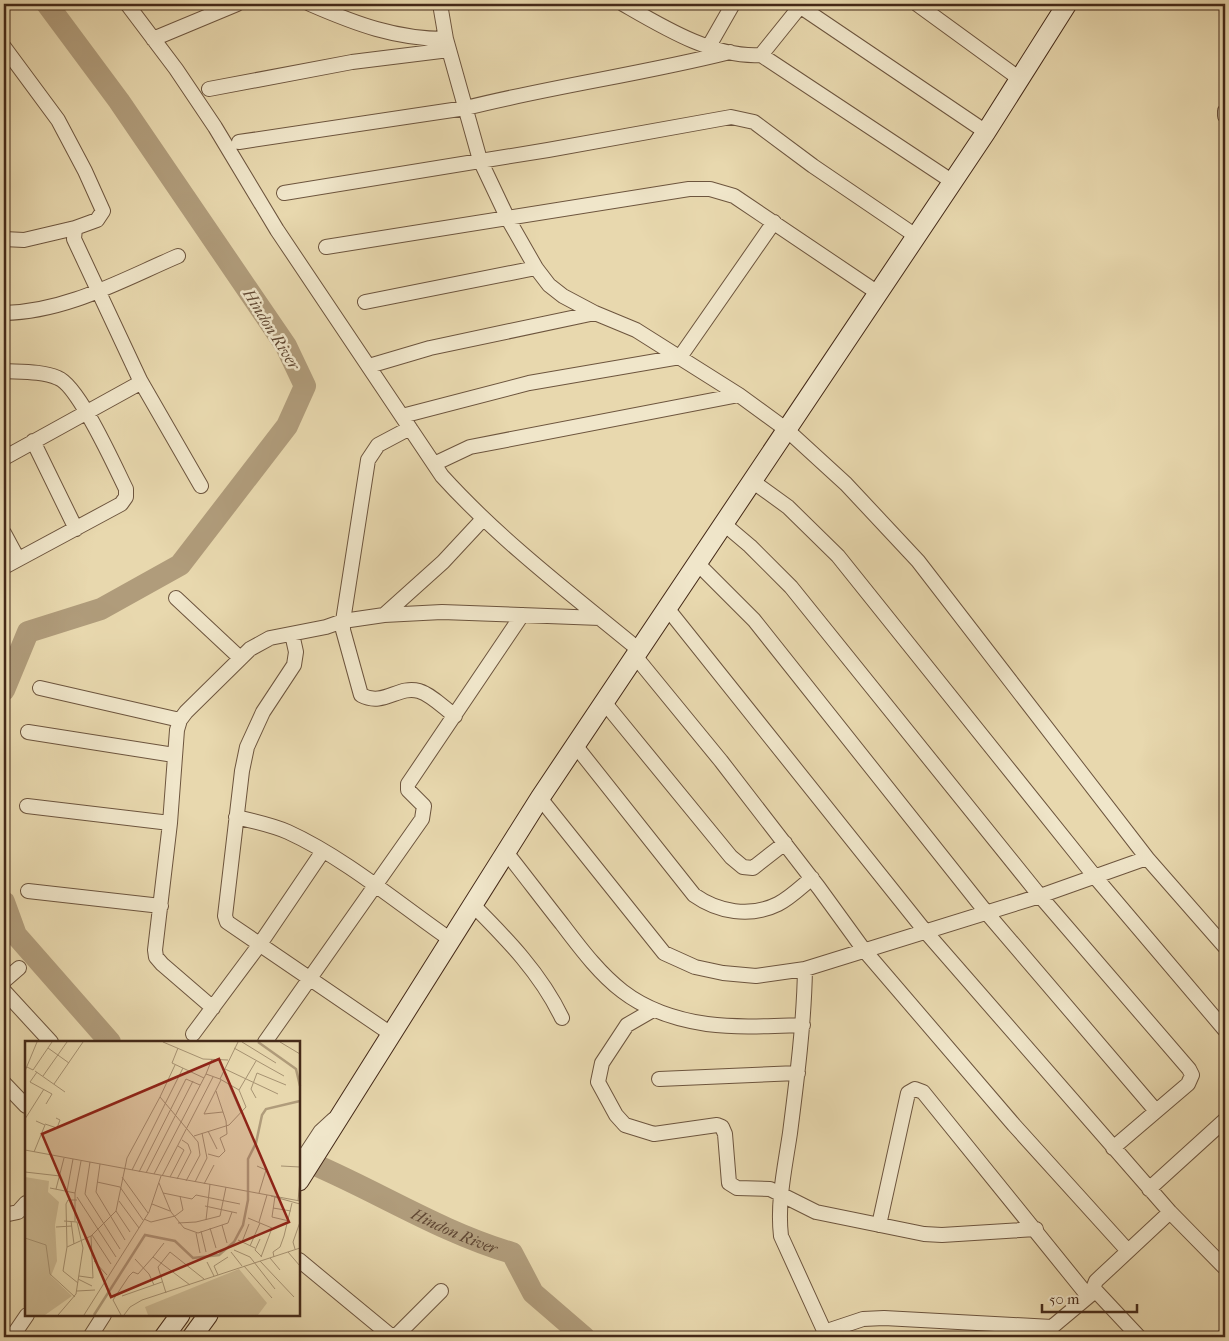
<svg xmlns="http://www.w3.org/2000/svg" width="1229" height="1341" font-family="'IM FELL French Canon',serif">
<rect width="100%" height="100%" fill="#e8d8ae"/>
<filter id="stains"><feTurbulence type="fractalNoise" baseFrequency=".004" numOctaves="4"/><feColorMatrix values="0 0 0 0 .2 0 0 0 0 .09 0 0 0 0 .02 0 0 0 .5 -.17"/></filter>
<radialGradient id="worn" r=".72"><stop offset=".6" stop-color="#630" stop-opacity="0"/><stop offset="1" stop-color="#630" stop-opacity=".3"/></radialGradient>
<g fill="none" stroke-linecap="round" stroke-linejoin="round">
<!-- river -->
<g stroke="#b09c7b" stroke-width="22">
<path d="M4 690 28 632 101 609 180 565 287 426 305 386 286 346 119 101 47 4"/>
<path d="M4 902 16 935 110 1042"/>
<path id="s1" d="M299 1158C371 1187 437 1231 512 1253L533 1293 584 1337"/>
</g>
<!-- lane casing -->
<g stroke="#6d553e" stroke-width="9">
<path id="lane" d="M299 1158 318 1129 331 1117"/>
</g>
<!-- street casing -->
<g stroke="#6d553e" stroke-width="16">
<path id="street" d="M127 4 176 69 215 127 277 230 442 476C501 541 571 594 639 650
M310 4C356 24 396 39 446 39
M440 4 446 39 480 160 508 219 536 268 549 285 563 296 595 313 636 330 739 395 787 430 846 484 918 561 1147 858 1040 896 805 969 756 976 723 973 695 967 664 953 540 798
M623 4C663 27 713 58 761 55L802 4
M917 4 1020 79
M801 7 986 132
M153 39 237 4
M709 46 733 4
M4 47 58 120 85 171 103 211 97 220 75 228 74 239 140 380 138 384 4 458
M761 55 953 182
M209 89 352 62 449 50
M1225 111V116
M239 142 466 108C553 86 643 74 730 52
M284 193 548 150 731 117 754 122 813 166 916 236
M4 239 24 240 75 228
M326 247 689 189H710L734 196 878 293
M365 302 536 268
M4 313C66 312 122 280 178 256
M369 366 430 348 595 313
M4 371C21 372 42 371 58 378 79 386 115 467 126 489V497L121 504 4 567
M140 380 201 486
M402 416 529 383 680 357 774 222
M410 428 378 445 368 460 343 621V630L361 695C384 707 398 685 419 691 432 695 444 708 455 716
M33 441 76 529
M434 464 470 447 739 395
M752 481 788 507 838 556 1096 878 1225 1030
M724 524 750 546 791 587 1040 896 1189 1069 1192 1075 1188 1084 1113 1148
M4 533 18 559
M698 564 754 620 986 912 1156 1111
M176 598 239 657
M667 608 925 931 1170 1212 1096 1281 1094 1286 1095 1290 1139 1337
M384 615 443 562 483 519
M292 634 296 652 294 665 263 712 247 747 242 771 225 916 227 922 391 1034
M635 656 721 761 819 888 864 950 1014 1125 1128 1251
M40 688 180 720
M604 702 731 857 743 867 753 868 785 843
M28 732 174 755
M575 745 694 895C718 912 750 918 778 904 790 898 801 887 812 878
M27 806 170 823
M236 817C253 821 272 825 288 832 345 858 399 904 451 940
M506 852C525 876 543 900 562 924 605 981 632 1013 707 1024 739 1028 771 1026 803 1025
M1147 858 1225 947
M28 891 161 906
M473 905C507 939 541 974 562 1018
M805 969C804 1024 797 1078 790 1133 785 1167 777 1202 781 1236L827 1337
M4 981 19 968
M4 991 51 1042
M213 1008 162 964 156 957 155 950 170 823 177 730 180 720 186 712 250 649 270 638 326 627 343 621 384 615 442 612 600 618
M653 1010 627 1025 602 1063 598 1082 616 1115 625 1125 654 1134 717 1125 722 1127 725 1134 729 1183 737 1188 770 1189 816 1212 924 1234 942 1235 1036 1229
M193 1034 260 944 323 851
M265 1042 422 819 424 806 408 790V784L522 615
M659 1079 798 1073
M4 1083 26 1106
M1149 1189 1225 1120
M1170 1212 1225 1268
M4 1215 18 1212 26 1203
M879 1225 908 1093 915 1089 923 1092 1088 1296
M299 1260 391 1336 398 1334 441 1291
M824 1332 863 1319 884 1318 1052 1327
M12 1337 27 1315
M90 1337 104 1315
M1040 1337 1095 1291
M1224 1337 1225 1335"/>
</g>
<!-- secondary casing -->
<g stroke="#442918" stroke-width="21">
<path id="secondary" d="M299 1181 540 798 986 132 1067 4
M164 1337 180 1315
M192 1337 208 1315"/>
</g>
<!-- lane -->
<use href="#lane" stroke="#f0e6ca" stroke-width="7"/>
<!-- street -->
<use href="#street" stroke="#f0e6ca" stroke-width="14"/>
<!-- secondary -->
<use href="#secondary" stroke="#f0e6ca" stroke-width="19"/>
</g>
<g text-anchor="middle" stroke-width="5" stroke-linejoin="round" paint-order="stroke">
<!-- water labels -->
<g font-size="16" font-style="italic" fill="#5f4631" stroke="#f0e6ca">
<text transform="translate(272 329) rotate(58)" y="6">Hindon River</text>
<text dy="6" stroke="none"><textPath href="#s1" startOffset="172">Hindon River</textPath></text>
</g>
</g>
<!-- overview -->
<g transform="translate(25 1041)">
<rect width="275" height="275" fill="#e8d8ae"/>
<path d="M0 136 24 140 23 151 34 161 30 184 32 220 26 235 47 255 20 274H0ZM214 228 242 262 233 274H123L120 266Z" fill="#ccba94"/>
<path fill="none" stroke="#b09c7b" stroke-width="2.5" d="M233 1 271 28 275 45M69 274 120 194 150 200 168 217 194 214 209 201 218 184 223 159V118L231 102 237 74 241 68 275 60"/>
<path fill="none" stroke="#a69272" stroke-width="1" d="M138 1 178 18 203 19M217 1 251 22M255 1 275 13M23 7 44 22M153 7 147 22 179 37M209 7 259 35M2 26 8 29 27 1M200 28 253 53M0 30 12 1M10 30 40 51M12 31 5 41 27 53 21 63M181 33 187 18M18 35 42 1M196 39 179 73 198 71M203 42 216 72M29 43 58 1M214 49 231 20M135 56 150 24M231 57 226 48 232 32 261 44M0 78 19 48M20 83 32 87 35 79 31 77M183 90 192 108M169 95 204 84 221 66 214 49 195 38M0 109 275 160M9 111 20 84 11 80M183 113 194 116 200 110 195 97 202 93 201 80 191 50M65 121 60 153 95 208M75 123 71 151 100 199M232 125 241 129 234 152M256 125 275 126M107 129 158 27M0 131 35 135M114 131 161 38 175 44M121 132 168 40M129 133 181 33 195 38 213 1M137 135 188 36M97 136 123 172M145 136 159 109 153 105M152 138 166 111 163 103 157 99M72 141 95 146 118 179M170 141 182 117 177 92M134 142 146 171 159 187 173 192 203 182 207 171M179 143 189 124M25 147 50 152V180M31 148 39 117M42 150 48 118M50 152 56 120M138 152 167 158 171 154 215 163M246 155 275 163M250 155 247 176 264 180M52 156 91 216M52 159H43L41 163 42 206 38 230 53 242M94 160 114 187M273 160 275 139M127 163 145 170M180 165 212 172M248 167 266 170M91 170 105 191M223 177 247 187 236 216M119 178 126 181 150 175 158 169 155 155M181 179 185 143M46 180 49 203M234 181 242 154M153 182 171 181 195 175 201 146M197 184 202 202M31 186 47 185M185 187 191 207M176 190 181 211M171 192 175 212M67 194 86 223M0 197 21 204 25 233 50 256M235 198 230 209 237 216M213 199 230 207M217 201 224 183M225 205 235 182M42 206 66 195 91 170 102 117 135 56 173 101 175 114 161 140M270 208 268 201 275 181M209 209 225 216 250 248M206 211 217 225M263 211 275 225M128 216 139 202M249 216 248 211 255 206 259 195 267 162M245 217 255 229M110 218 124 233 129 244M69 220 82 234M235 220 269 256M182 221 189 235M219 225 247 257M193 234 189 225 203 216M54 235 68 237 66 195M53 238 67 245M52 250 70 249M141 252 133 226 145 211 179 238M97 255 137 241M33 274 51 253 58 207 52 181 39 180M59 274 124 171 136 135M96 274 88 259 104 235 108 231 113 233 128 216 165 244M99 274 105 266 117 259 275 207"/>
<path fill="#8f2418" fill-opacity="0.15" stroke="#8f2418" stroke-width="2.5" d="M194 18 264 181 86 256 17 93Z"/>
<rect width="275" height="275" fill="none" stroke="#442918" stroke-width="2.5"/>
</g>
<!-- margin -->
<rect width="1229" height="1341" fill="none" stroke="#e8d8ae" stroke-width="20"/>
<rect x="5" y="5" width="1219" height="1331" fill="none" stroke="#442918" stroke-width="2.5"/>
<rect x="10" y="10" width="1209" height="1321" fill="none" stroke="#442918"/>
<!-- scale -->
<path d="M1042 1304v8h95v-8" fill="none" stroke="#442918" stroke-width="2.5"/>
<text x="1049" y="1304" font-size="15" fill="#442918" stroke="#f0e6ca" stroke-width="4" paint-order="stroke">50 m</text>
<rect width="100%" height="100%" filter="url(#stains)"/>
<rect width="100%" height="100%" fill="url(#worn)"/>
</svg>
